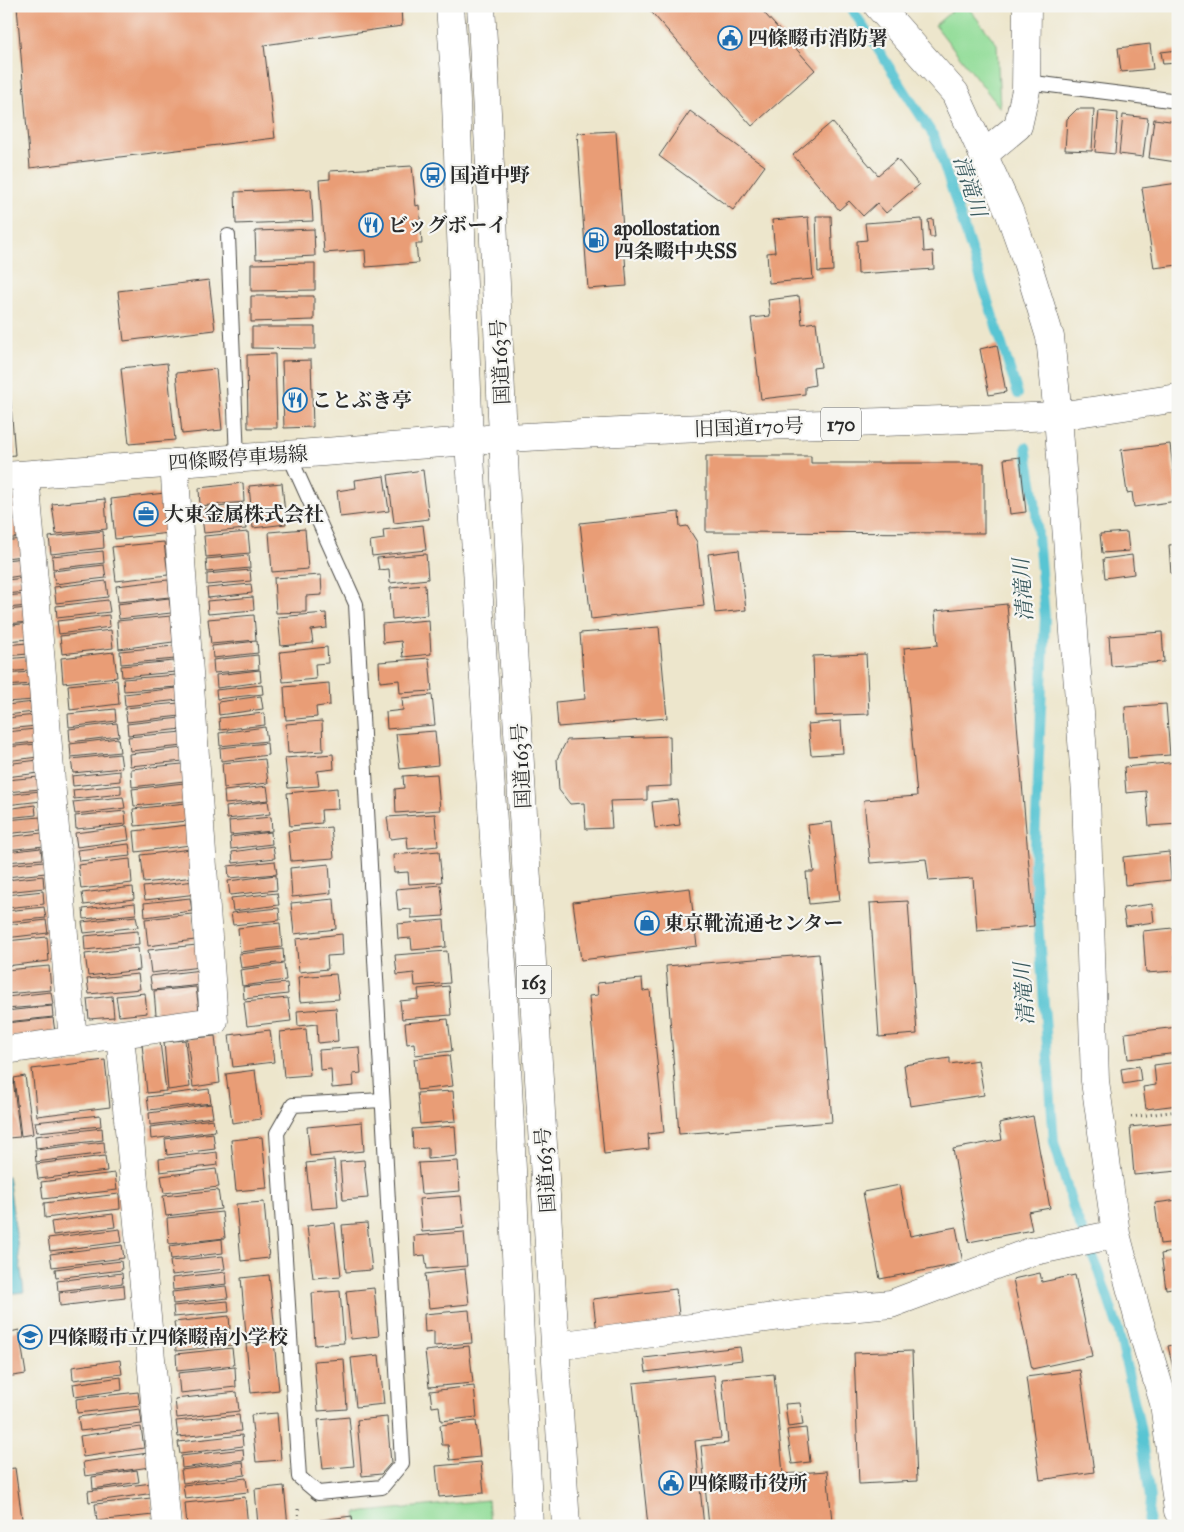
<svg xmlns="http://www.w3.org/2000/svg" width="1184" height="1532" font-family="'IM FELL Great Primer','Noto Serif JP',serif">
<rect width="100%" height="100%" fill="#f6f6f2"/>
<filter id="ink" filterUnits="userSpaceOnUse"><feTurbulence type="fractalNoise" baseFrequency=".02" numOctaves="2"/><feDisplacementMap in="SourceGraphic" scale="10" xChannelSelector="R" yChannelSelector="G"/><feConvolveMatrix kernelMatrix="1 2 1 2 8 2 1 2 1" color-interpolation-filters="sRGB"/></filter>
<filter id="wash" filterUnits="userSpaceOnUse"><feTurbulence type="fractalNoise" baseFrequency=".0096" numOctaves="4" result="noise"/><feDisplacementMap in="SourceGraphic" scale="20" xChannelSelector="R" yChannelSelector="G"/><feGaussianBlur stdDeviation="1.12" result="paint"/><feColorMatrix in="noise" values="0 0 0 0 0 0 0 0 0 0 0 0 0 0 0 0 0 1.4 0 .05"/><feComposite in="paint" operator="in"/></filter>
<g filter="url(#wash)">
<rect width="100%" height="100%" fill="#ede6cc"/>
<!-- green -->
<path fill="#93dd99" stroke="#5f8462" d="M958 6H967L997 44 1000 108 935 25Z
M488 1500 490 1526H358L356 1513Z"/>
<!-- water -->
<path fill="#59c5d3" stroke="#42787f" d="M6 1176H8L24 1292 6 1294Z"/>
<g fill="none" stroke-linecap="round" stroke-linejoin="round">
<!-- stream -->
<path stroke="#59c5d3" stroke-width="10" d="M850 6 935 138 1018 394
M1026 447 1035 500 1045 618 1034 866 1054 1142 1074 1211 1099 1271 1118 1329 1140 1426 1150 1499 1148 1526"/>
</g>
<g id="blocks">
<!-- building -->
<path fill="#e99d76" d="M17 6H401L402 26 264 45 275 138 30 168Z
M646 6H758L815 70 752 126Z
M1150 44 1153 69 1121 72 1118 48Z
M1178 50V63L1163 64 1161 52Z
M1077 109H1094L1092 151 1065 150 1067 119Z
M690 111 765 166 733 210 659 156Z
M1099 111 1118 113 1115 154 1095 152Z
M1123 115 1148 118 1143 157 1119 154Z
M1154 119 1178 122V148L1176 162 1149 158Z
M832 122 878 175 897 159 919 185 886 213 877 203 863 216 849 201 839 210 793 155Z
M616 131 627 286 588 289 577 133Z
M412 166 416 206 419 205 422 244H416L418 263 366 267 365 250 324 253 319 180 330 179V171Z
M1178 183V265L1154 268 1142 188Z
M311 189 313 221 236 224 235 192Z
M816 216H831L833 271 818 272Z
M808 217 813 279 769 283 767 253 775 252 772 220Z
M922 219 924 252 933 251 934 269 858 274 857 241 867 240 865 223Z
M933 219 935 237H930L928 220Z
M314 229 315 256 256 259 255 231Z
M315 263V290L251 291V264Z
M209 280 215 330 124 341 118 291Z
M251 296H314V320L251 322Z
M799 296 802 324 816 322 821 367 813 368 815 385 805 387V394L761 399 751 318 770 316 768 300Z
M252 327H315V349L252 348Z
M997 345 1006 392 989 395 980 349Z
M275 354 277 428H248L247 355Z
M311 360 313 427 284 428 282 361Z
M167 363 175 440 129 444 121 368Z
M6 368H8L15 455 6 456Z
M216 369 222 430 182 434 176 373Z
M1170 444 1177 501 1134 507 1132 492 1127 493 1121 450Z
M706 456H811V463H984V533L706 532Z
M1020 457 1026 512 1010 514 1004 459Z
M423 470 429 519 394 523 388 475Z
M384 476 389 511 340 517 337 491 356 488 355 480Z
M243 483 244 502 200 506 199 488Z
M282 483 286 524 253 528 249 486Z
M165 493 169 533 115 539 111 499Z
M16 499 18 517 6 518V501Z
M105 499 107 529 56 534 52 504Z
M243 504 246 529 204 533 201 509Z
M679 512 680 527 687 526 697 542 704 606 591 619 580 523Z
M18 520 20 537 6 539V521Z
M423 525 426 550 372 556 370 541 384 539 383 530Z
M305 529 308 569 272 572 269 532Z
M103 531 104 548 51 554 49 537Z
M248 532 250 553 206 557 204 536Z
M1127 532 1129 551 1102 553 1100 534Z
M20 539 22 556 6 558V541Z
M164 542 168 575 116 581 112 547Z
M1178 544V573L1171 574 1169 545Z
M739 550 746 610 715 613 708 554Z
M103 551 104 563 53 569 52 556Z
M426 554 428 579 390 583 389 569 379 570 377 558Z
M249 555 250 568 207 572 206 559Z
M1132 555 1134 574 1105 578 1103 559Z
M23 558 25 575 6 578V560Z
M104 565 106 578 55 584 53 571Z
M250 570 251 581 207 585V574Z
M321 575 322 595 306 596V612L276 613 274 578Z
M24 578 26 592 6 594V580Z
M168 580 170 597 118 602 116 586Z
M106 581 108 597 56 603 54 587Z
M251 584 252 593 208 598 207 588Z
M425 585 427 615 392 619 390 588Z
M27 594 28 606 6 608V596Z
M253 597 254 610 208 614 207 601Z
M169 598 171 613 119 619 117 604Z
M108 600 110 612 57 618 56 606Z
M1007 604 1034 926 977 931 973 878 929 881 926 859 870 863 864 800 917 796 904 648 938 645 935 611Z
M28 608 29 622 6 624V610Z
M326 613 327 628 311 630 313 643 281 646 278 617Z
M109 615 110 627 59 634 57 621Z
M254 615 256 640 211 644 208 619Z
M171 616 173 642 119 649 117 621Z
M429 620 431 654 403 657 401 641 383 643 382 624Z
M28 623 30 639 6 641V626Z
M659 627 667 718 558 727 556 702 585 699 580 633Z
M111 630 113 648 62 654 60 636Z
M1162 632 1164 662 1111 666 1109 636Z
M257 641 258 653 213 658 212 646Z
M27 643 28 654 6 656V645Z
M174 646 175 659 121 664 120 651Z
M327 647 328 663 315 664 316 679 283 682 280 652Z
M114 652 117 677 63 683 61 658Z
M866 654 869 714 815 716 813 656Z
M258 655 259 669 214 673 213 660Z
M28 657 29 670 6 672V659Z
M429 658 432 691 400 693 399 680 380 682 379 662Z
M174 661 176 672 122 677 121 666Z
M260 670 261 682 217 688 216 675Z
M30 672 31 684 6 686V674Z
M176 675 177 687 124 691 123 679Z
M117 680 119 704 70 710 68 685Z
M329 683 330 705 316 707 317 717 286 720 284 687Z
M262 685 263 694 217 699 216 690Z
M32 686 34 700 6 702V688Z
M177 688 179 700 125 706 124 694Z
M432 695 435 725 387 729 386 712 403 710 402 698Z
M261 696 263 709 219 715 218 702Z
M34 702 35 712 6 715V705Z
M179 703 180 716 127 722 125 708Z
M1166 704 1170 755 1128 758 1125 707Z
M115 709 116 721 69 727 68 714Z
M264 713 265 725 220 730 219 718Z
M36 715 37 726 6 729V718Z
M180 718 182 729 128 735 127 724Z
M322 721 323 751 288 753 286 724Z
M841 721 843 753 811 755 808 724Z
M117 723 119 736 70 742 69 729Z
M265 727 267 741 220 746 219 733Z
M35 729 37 742 6 745V732Z
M435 731 438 765 400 769 396 734Z
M182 732 184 746 130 751 128 737Z
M670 736 671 786 647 787V800L610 801 612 828 586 829 584 803 570 804 559 790 557 759 567 740Z
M118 738 120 752 71 757 70 744Z
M267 743 268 755 221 761 220 748Z
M37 744 38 757 6 761V747Z
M183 748 184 761 130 766 129 754Z
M120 754 122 768 73 773 71 759Z
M333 754 334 769 317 771 319 786 288 788 285 758Z
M265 759 268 783 224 788 222 763Z
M38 760 39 773 6 777V764Z
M1178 762V824L1149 826 1146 791 1126 793 1124 767Z
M182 764 184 781 132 787 131 769Z
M120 771V781L73 786 72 776Z
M437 774 440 810 396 813 395 789 404 788 403 776Z
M39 777 41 789 6 792V780Z
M184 783 185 801 134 806 132 789Z
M121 785V794L74 799 73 790Z
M267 786 269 800 225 804 224 791Z
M337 788 338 809 321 810 322 823 290 826 287 793Z
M40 791 42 801 6 805V795Z
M123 797 125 808 75 814 73 802Z
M677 799 680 825 655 828 652 802Z
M268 801 270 814 227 819 226 807Z
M186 803 188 821 135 826 133 809Z
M35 805 36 815 6 818V809Z
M125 811 126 824 76 829 75 816Z
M435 814 438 846 408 849 407 837 390 839 387 817Z
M40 817 41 830 6 834V820Z
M271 817 272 831 230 835 229 821Z
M832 822 840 901 809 904 806 872H814L808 825Z
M188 825 190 845 136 852 134 831Z
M127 826 129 840 77 847 75 833Z
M331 827 334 858 291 861 288 831Z
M271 832 272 844 231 849 230 837Z
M42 833 44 846 6 850V837Z
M129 844 131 856 79 861 77 850Z
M273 846 275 858 233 863 232 852Z
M41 848 42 859 6 862V852Z
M191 849 194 877 144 883 141 855Z
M439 851 442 882 409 884 408 872 394 873 393 855Z
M1169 852 1171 880 1125 885 1123 857Z
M130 859 132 883 81 889 78 865Z
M44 861 46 873 6 877V865Z
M275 861 277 874 229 878 228 866Z
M329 864 331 893 292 897 290 868Z
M276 875 277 890 230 895 228 881Z
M43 876 44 888 6 892V880Z
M195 881 197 894 145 900 143 887Z
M441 885 444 916 411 918V909L398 910 396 889Z
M133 887 134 899 84 905 82 893Z
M690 888 697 946 581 960 573 902Z
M43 891 44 904 6 908V895Z
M277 893 279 905 233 911 231 898Z
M190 898 192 911 145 917 144 903Z
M334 899 336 929 294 934 291 903Z
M908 901 917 1034 879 1037 870 903Z
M135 903 136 914 84 919 83 909Z
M1152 904 1154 922 1126 926 1123 908Z
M44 907 46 918 6 922V911Z
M279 908 280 920 233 925 231 913Z
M192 914 195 940 148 946 145 919Z
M136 916 138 927 84 933 82 922Z
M46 920 48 933 6 938V925Z
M444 920 446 947 412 950 411 938 398 939 397 924Z
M280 923 282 947 240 952 238 928Z
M1173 928 1176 971 1146 973 1143 931Z
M138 931 139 944 85 950 84 936Z
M342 934 343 955 327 956 328 969 299 972 296 939Z
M47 937 49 961 6 966V941Z
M197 945 200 967 151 973 148 950Z
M138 948 140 970 88 976 85 954Z
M283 949 284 962 241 968 239 954Z
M447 951 450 983 415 986 414 973 397 975 395 955Z
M819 954 832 1122 679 1134 666 966Z
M284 964 286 980 242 986 240 970Z
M49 966 51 990 6 994V970Z
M201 970 202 985 152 990 150 976Z
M138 974 140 989 89 994 87 979Z
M336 974 339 999 300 1002 298 977Z
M642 979 643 991 650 990 664 1132 648 1134 649 1149 604 1154 589 996 598 995 597 983Z
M287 983 288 994 244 999 243 987Z
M449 986 451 1015 402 1019 400 1001 419 999 418 989Z
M196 987 199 1011 156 1015 154 991Z
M51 992 53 1005 6 1009V997Z
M145 993 147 1013 119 1016 116 996Z
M112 996 114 1017 89 1019 87 999Z
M288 998 291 1021 247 1026 244 1002Z
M52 1006 53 1017 6 1022V1011Z
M336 1008 338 1041 318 1043 317 1024 298 1026 297 1011Z
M53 1018 55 1032 6 1038V1023Z
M448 1019 452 1051 415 1055 414 1043 407 1044 405 1023Z
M1178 1027V1053L1128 1059 1125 1033Z
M306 1029 310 1075 284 1077 280 1032Z
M270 1030 274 1062 233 1067 229 1035Z
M215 1036 220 1083 193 1087 187 1039Z
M185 1040 190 1087 168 1090 164 1042Z
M160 1042 166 1091 147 1093 142 1044Z
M359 1047 361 1073 353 1074 354 1086 332 1088 331 1069 320 1070 319 1050Z
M449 1055 453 1086 417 1090 414 1059Z
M950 1058V1064L978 1060 984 1095 910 1106 904 1065Z
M105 1060 110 1107 37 1116 32 1069Z
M1178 1062V1105L1146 1109 1143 1087 1156 1085 1154 1065Z
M1139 1066 1141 1081 1123 1084 1121 1069Z
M255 1070 261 1119 232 1123 226 1074Z
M25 1076 33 1134 21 1136 14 1078Z
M6 1079H13L20 1137 8 1138Z
M209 1089 211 1103 149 1110 147 1097Z
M453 1091 456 1121 420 1124 417 1093Z
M211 1104 213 1117 150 1125 149 1113Z
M100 1115 101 1126 37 1132 35 1122Z
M1033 1116 1050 1208 1028 1212 1032 1230 969 1242 953 1149 1002 1140 999 1123Z
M213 1119 215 1131 151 1139 150 1127Z
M362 1122 364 1151 310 1156 307 1127Z
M1178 1122V1146L1176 1147 1178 1171 1134 1175 1130 1127Z
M455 1126 457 1156 428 1159V1148L413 1149 412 1129Z
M102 1128 103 1140 36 1148 35 1136Z
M213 1133 215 1149 167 1155 165 1139Z
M262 1137 267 1188 236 1191 231 1140Z
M104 1142 105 1153 36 1162 35 1150Z
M217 1152 218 1165 160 1172 159 1159Z
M105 1156 107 1171 38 1179 36 1164Z
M334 1160 338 1207 311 1209 306 1163Z
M364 1160 368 1198 343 1200 340 1162Z
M458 1161 460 1191 421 1194 418 1163Z
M216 1169 219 1187 164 1193 161 1176Z
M115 1173 117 1190 43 1199 41 1182Z
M900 1185 910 1236 956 1227 963 1263 880 1279 863 1192Z
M218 1190 221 1209 166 1216 163 1196Z
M119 1194 120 1209 45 1218 44 1203Z
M461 1196 464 1228 422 1232 419 1199Z
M1178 1200V1242L1160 1244 1155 1203Z
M264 1202 269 1258 241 1261 236 1204Z
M222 1212 225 1238 169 1244 167 1218Z
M113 1214 115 1227 53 1235 51 1222Z
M335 1223 341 1276 313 1278 307 1226Z
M367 1223 372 1270 346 1272 342 1225Z
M120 1229 122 1242 50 1251 48 1238Z
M464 1232 467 1266 427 1269 425 1255 415 1256 414 1236Z
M222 1239 223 1253 171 1259 169 1246Z
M122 1245 124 1258 52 1267 50 1254Z
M1178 1251V1287L1166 1289 1161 1254Z
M223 1256 225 1269 172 1275 170 1261Z
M121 1261 122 1270 56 1278 55 1269Z
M465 1269 469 1304 429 1308 425 1274Z
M226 1272 227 1284 173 1290 172 1278Z
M122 1273 123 1283 58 1291 57 1281Z
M1040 1273 1042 1282 1075 1275 1092 1356 1032 1369 1013 1279Z
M269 1275 275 1331 246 1334 241 1278Z
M124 1285 125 1298 60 1306 59 1293Z
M226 1286 228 1298 173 1304 172 1292Z
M374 1288 379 1336 351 1339 346 1291Z
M676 1289 680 1323 597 1333 593 1299Z
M340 1291 344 1343 315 1345 312 1293Z
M228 1301 229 1312 174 1317 173 1306Z
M469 1310 472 1343 434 1346V1331L425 1332 424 1314Z
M229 1316 230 1329 176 1335 174 1322Z
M19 1330 26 1374 6 1377V1333Z
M231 1332 232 1345 176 1351 175 1338Z
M274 1341 279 1390 251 1393 246 1344Z
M1178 1344V1371L1174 1372 1168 1346Z
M469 1346 473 1383 429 1387 425 1351Z
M740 1347 742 1360 646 1372 644 1358Z
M232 1348 234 1365 177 1371 176 1354Z
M912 1351 917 1481 859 1484 854 1353Z
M379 1355 384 1404 356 1407 351 1358Z
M344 1359 347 1409 318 1411 314 1361Z
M120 1360 122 1374 73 1380 72 1367Z
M235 1367 236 1387 180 1393 178 1373Z
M1080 1370 1094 1472 1040 1480 1026 1377Z
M774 1374 783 1474 827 1471 832 1521 785 1526H709L701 1446 728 1443 722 1379Z
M714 1375 721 1438 695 1441 704 1526H648L633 1383Z
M121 1377 122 1390 75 1397 73 1384Z
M474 1386 477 1417 441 1421 439 1406 432 1407 430 1391Z
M138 1392 140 1406 77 1413 76 1399Z
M237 1392 239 1411 177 1418 175 1399Z
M800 1403 803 1425 788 1427 785 1404Z
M140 1409 142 1424 80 1431 78 1417Z
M277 1413 281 1460 256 1462 251 1415Z
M239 1415 241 1431 178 1437 176 1421Z
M349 1417 354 1466 323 1469 318 1420Z
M387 1417 391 1463 381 1474 362 1476 357 1420Z
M476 1421 480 1457 450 1460 448 1445H442L440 1425Z
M141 1427 144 1448 83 1457 80 1436Z
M806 1428 810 1462 792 1464 787 1430Z
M242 1435 243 1446 180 1454 178 1442Z
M243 1449 244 1460 182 1468 181 1456Z
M148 1453 150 1467 85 1476 83 1462Z
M243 1462 245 1475 183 1483 181 1470Z
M481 1462 484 1493 439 1497 436 1466Z
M15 1468 23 1526H6V1469Z
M137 1470 139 1482 93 1489 92 1477Z
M246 1478 248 1492 185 1499 183 1485Z
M152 1483 154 1493 89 1502 88 1491Z
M284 1486 288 1526H258L255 1489Z
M245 1497 248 1526H187L185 1503Z
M151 1498 153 1515 97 1521 95 1504Z
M352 1516 353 1526H321L320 1520Z"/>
</g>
</g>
<g filter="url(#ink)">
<use href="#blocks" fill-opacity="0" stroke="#484743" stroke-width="1"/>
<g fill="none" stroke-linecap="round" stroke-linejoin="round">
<!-- lane casing -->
<g stroke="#484743" stroke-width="16">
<path id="lane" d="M1026 82 1178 101
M228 236 237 459
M289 455 356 604 402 1463 382 1487 318 1493 299 1477 277 1133 293 1105 382 1100"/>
</g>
<!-- street casing -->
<g stroke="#484743" stroke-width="29">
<path id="street" d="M983 155 1018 126 1026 90 1027 6
M1058 416 1086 794 1095 1081 1116 1234 1138 1317 1164 1403 1178 1511
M25 475 73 1041
M120 1035 167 1526
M6 1050 214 1021 174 463
M556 1346 826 1310 891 1304 1030 1252 1116 1234"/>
</g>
<!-- secondary casing -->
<g stroke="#484743" stroke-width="29">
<path id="secondary" d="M878 6 955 93 1009 211 1027 262 1050 337 1058 416
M6 476 469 441"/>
</g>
<!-- highway casing -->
<g stroke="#484743" stroke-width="29">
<path id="highway" d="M450 6 455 76 469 441 503 981 529 1526
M481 6 493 219 512 632 566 1526
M486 439 676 429 1058 416 1178 398"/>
</g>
<!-- path -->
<path stroke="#484743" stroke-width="3" stroke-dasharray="1 4" stroke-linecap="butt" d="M1131 1117 1178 1111
M298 1509 299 1526"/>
<!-- lane -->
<use href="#lane" stroke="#fff" stroke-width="14"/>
<!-- street -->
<use href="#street" stroke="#fff" stroke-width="28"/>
<!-- secondary -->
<use href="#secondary" stroke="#fff" stroke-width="28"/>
<!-- highway -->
<use href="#highway" stroke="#fff" stroke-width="28"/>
</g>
</g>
<!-- icons -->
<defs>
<g id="civic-ring" transform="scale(1.25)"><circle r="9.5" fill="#f6f6f2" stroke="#1f6fb2" stroke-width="1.5"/><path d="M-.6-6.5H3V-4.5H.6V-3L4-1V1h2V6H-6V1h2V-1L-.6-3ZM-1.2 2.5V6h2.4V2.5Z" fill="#1f6fb2"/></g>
<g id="bus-ring" transform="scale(1.25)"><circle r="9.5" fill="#f6f6f2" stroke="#1f6fb2" stroke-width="1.5"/><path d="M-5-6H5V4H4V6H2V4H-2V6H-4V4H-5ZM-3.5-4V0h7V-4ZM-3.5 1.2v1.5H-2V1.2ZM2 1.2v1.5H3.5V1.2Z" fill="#1f6fb2"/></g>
<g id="restaurant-ring" transform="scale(1.25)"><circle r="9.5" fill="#f6f6f2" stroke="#1f6fb2" stroke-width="1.5"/><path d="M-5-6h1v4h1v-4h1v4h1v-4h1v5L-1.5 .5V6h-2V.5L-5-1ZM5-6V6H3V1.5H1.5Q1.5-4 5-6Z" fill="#1f6fb2"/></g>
<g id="fuel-ring" transform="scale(1.25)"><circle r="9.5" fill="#f6f6f2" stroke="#1f6fb2" stroke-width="1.5"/><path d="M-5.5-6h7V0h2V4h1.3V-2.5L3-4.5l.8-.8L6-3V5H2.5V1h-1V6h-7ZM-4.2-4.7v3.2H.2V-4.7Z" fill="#1f6fb2"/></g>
<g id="office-ring" transform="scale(1.25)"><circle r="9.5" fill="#f6f6f2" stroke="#1f6fb2" stroke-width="1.5"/><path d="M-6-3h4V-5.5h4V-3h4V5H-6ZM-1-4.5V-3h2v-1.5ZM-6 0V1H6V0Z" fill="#1f6fb2"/></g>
<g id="shop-ring" transform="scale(1.25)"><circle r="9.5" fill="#f6f6f2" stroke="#1f6fb2" stroke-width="1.5"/><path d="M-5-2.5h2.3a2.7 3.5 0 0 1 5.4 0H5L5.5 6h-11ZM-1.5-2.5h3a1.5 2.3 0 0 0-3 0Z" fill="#1f6fb2"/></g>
<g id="school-ring" transform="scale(1.25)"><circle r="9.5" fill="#f6f6f2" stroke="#1f6fb2" stroke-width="1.5"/><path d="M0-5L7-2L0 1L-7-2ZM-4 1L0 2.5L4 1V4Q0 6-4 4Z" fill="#1f6fb2"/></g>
</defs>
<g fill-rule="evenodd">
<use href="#civic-ring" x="730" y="38"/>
<use href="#bus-ring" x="433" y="175"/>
<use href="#restaurant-ring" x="371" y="225"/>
<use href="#fuel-ring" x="596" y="240"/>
<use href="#restaurant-ring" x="295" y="400"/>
<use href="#office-ring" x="146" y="514"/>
<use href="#shop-ring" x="647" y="923"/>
<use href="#school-ring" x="30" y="1337"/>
<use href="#civic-ring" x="671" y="1483"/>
</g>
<g text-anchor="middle" stroke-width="4.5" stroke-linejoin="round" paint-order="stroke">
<!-- shield labels -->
<g fill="#f6f6f2" stroke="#686867" stroke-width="1">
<rect x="821" y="407.5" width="40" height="33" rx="4"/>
<rect x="516.5" y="965.5" width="35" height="33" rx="4"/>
</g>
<g font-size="19" font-weight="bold" fill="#2b2b2b">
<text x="841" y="431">170</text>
<text x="534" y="989">163</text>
</g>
<!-- poi labels -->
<g font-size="20" font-weight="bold" fill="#2b2b2b" stroke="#f6f6f2" text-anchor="start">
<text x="748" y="45">四條畷市消防署</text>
<text x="450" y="182">国道中野</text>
<text x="388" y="232">ビッグボーイ</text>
<text x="614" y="235">apollostation<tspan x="614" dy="23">四条畷中央SS</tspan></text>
<text x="312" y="407">ことぶき亭</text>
<text x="164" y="521">大東金属株式会社</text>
<text x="664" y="930">東京靴流通センター</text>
<text x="48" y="1344">四條畷市立四條畷南小学校</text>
<text x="688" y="1490">四條畷市役所</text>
</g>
<!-- street labels -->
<g font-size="20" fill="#2b2b2b" stroke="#f6f6f2">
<text transform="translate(500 362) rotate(-93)" y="7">国道163号</text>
<text transform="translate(749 427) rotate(-2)" y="7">旧国道170号</text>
<text transform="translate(238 458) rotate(-4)" y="7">四條畷停車場線</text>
<text transform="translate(521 766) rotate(-93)" y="7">国道163号</text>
<text transform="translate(545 1170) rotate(-94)" y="7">国道163号</text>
</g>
<!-- water labels -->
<g font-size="21" font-style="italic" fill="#39595d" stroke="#f6f6f2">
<text transform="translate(970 186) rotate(72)" y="7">清滝川</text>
<text transform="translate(1023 590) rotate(-94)" y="7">清滝川</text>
<text transform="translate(1024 994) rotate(-94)" y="7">清滝川</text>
</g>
</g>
<!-- margin -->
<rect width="1184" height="1532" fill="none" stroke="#f6f6f2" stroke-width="25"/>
</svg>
